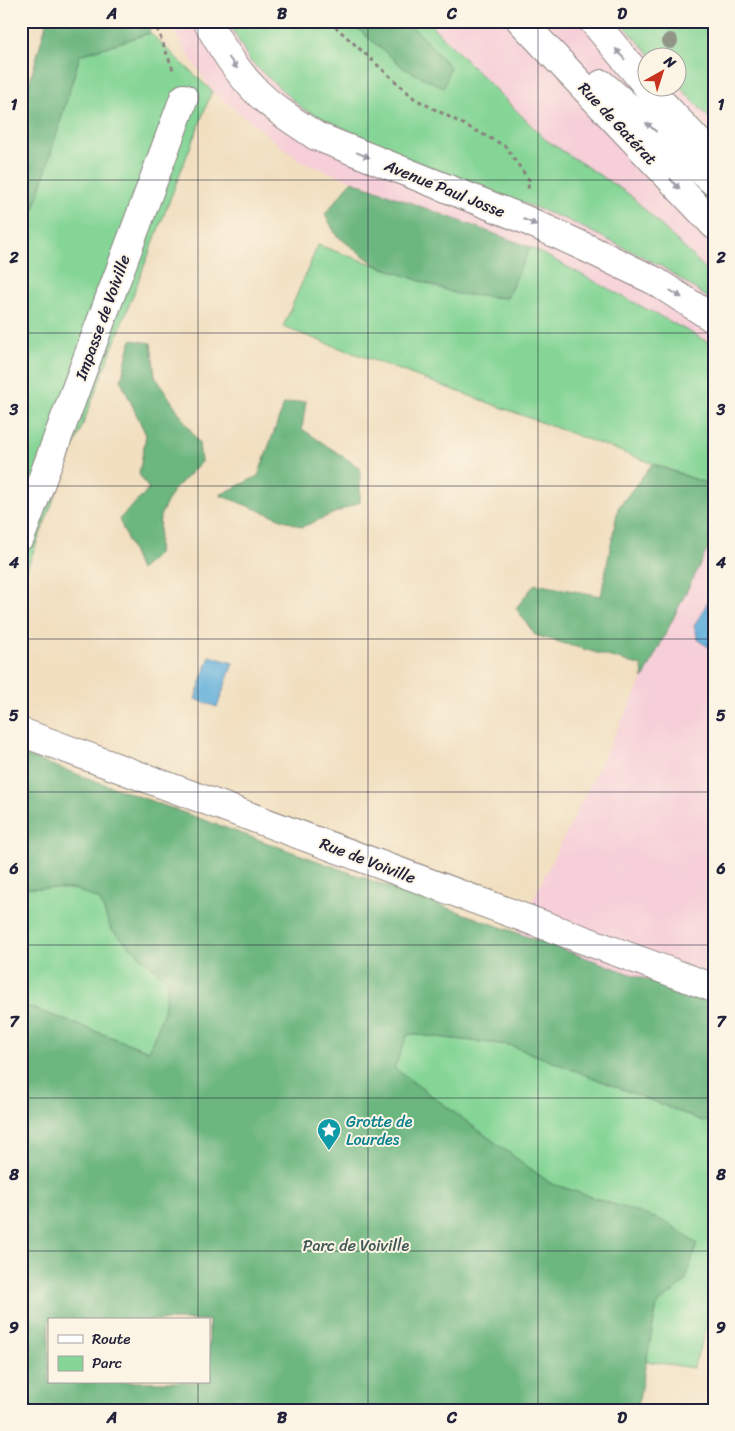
<svg xmlns="http://www.w3.org/2000/svg" width="735" height="1431" font-family="Sriracha,sans-serif">
<rect width="100%" height="100%" fill="#fcf5e5"/>
<filter id="ink" filterUnits="userSpaceOnUse"><feTurbulence type="fractalNoise" baseFrequency=".02" numOctaves="2"/><feDisplacementMap in="SourceGraphic" scale="10" xChannelSelector="R" yChannelSelector="G"/><feConvolveMatrix kernelMatrix="1 2 1 2 8 2 1 2 1" color-interpolation-filters="sRGB"/></filter>
<filter id="wash" filterUnits="userSpaceOnUse"><feTurbulence type="fractalNoise" baseFrequency=".0096" numOctaves="4" result="noise"/><feDisplacementMap in="SourceGraphic" scale="20" xChannelSelector="R" yChannelSelector="G"/><feGaussianBlur stdDeviation="1.12" result="paint"/><feColorMatrix in="noise" values="0 0 0 0 0 0 0 0 0 0 0 0 0 0 0 0 0 1.4 0 .05"/><feComposite in="paint" operator="in"/></filter>
<g filter="url(#wash)">
<rect width="100%" height="100%" fill="#f1dfc0"/>
<!-- built -->
<path fill="#f6cfd8" fill-rule="evenodd" d="M160 21H714V345L530 247 300 161 212 91 168 23ZM648 58H678V88H648Z
M714 536V1004L516 933Z"/>
<!-- green -->
<path fill="#85d596" stroke="#547c68" d="M228 21H349L405 69 417 31 404 21H427L546 140 630 195 714 277V302L661 266 570 221 416 162 303 109 250 61Z
M620 21H708L711 38 714 41V123L678 85V58L652 57Z
M150 33 212 91 21 584V254L80 55Z
M318 245 457 294 507 298 530 247 714 345V486L283 327Z
M21 888 74 889 100 900 111 929 168 981 164 1011 149 1051 21 1004Z
M408 1034 510 1045 703 1121 714 1123V1307L693 1368 646 1361 657 1305 685 1281 666 1222 550 1183 394 1068Z"/>
<!-- forest -->
<path fill="#6cb67f" stroke="#476c5d" fill-rule="evenodd" d="M47 21H148L150 33 80 55 21 254V112Z
M349 21H404L417 31 450 67 444 88 405 69Z
M352 181 530 247 507 298 457 294 376 265 336 235 325 214Z
M131 340 151 343 155 376 199 443 201 462 172 492 160 516 158 554 140 570 119 519 149 489 139 474 146 435 121 381Z
M306 401 302 429 360 468V502L302 527 220 495 258 476 284 404Z
M652 464 714 486V536L643 679 642 666 535 635 516 608 535 584 601 596 618 508Z
M21 754 714 1004V1123L703 1121 510 1045 408 1034 394 1068 550 1183 667 1222 697 1244 685 1282 657 1305 637 1410H21V1004L149 1051 164 1011 168 981 111 929 100 900 74 889 21 888ZM49 1320H209V1382H49Z"/>
<!-- water -->
<path fill="#61afda" stroke="#42688a" d="M714 591V650L699 641 694 626Z
M210 656 233 663 217 707 195 699Z"/>
</g>
<g filter="url(#ink)">
<g fill="none" stroke-linecap="round" stroke-linejoin="round">
<!-- minor casing -->
<g stroke="#8a807e" stroke-width="30">
<path id="minor" d="M21 536 184 98
M21 732 714 988"/>
</g>
<!-- secondary casing -->
<g stroke="#8a807e" stroke-width="30">
<path id="secondary" d="M207 21C221 47 236 71 256 91 274 109 295 122 316 136L526 220 589 249 655 281 714 319
M593 21 648 87
M648 88 714 158"/>
</g>
<!-- primary casing -->
<g stroke="#8a807e" stroke-width="30">
<path id="primary" d="M521 21 714 225
M602 84 714 182"/>
</g>
<!-- path -->
<path stroke="#8a807e" stroke-width="3" stroke-dasharray="4 4" stroke-linecap="butt" d="M154 21 174 72
M329 21 415 99 505 146 529 180 528 190"/>
<!-- minor -->
<use href="#minor" stroke="#fff" stroke-width="28"/>
<!-- secondary -->
<use href="#secondary" stroke="#fff" stroke-width="28"/>
<!-- primary -->
<use href="#primary" stroke="#fff" stroke-width="28"/>
</g>
<!-- trees -->
<circle fill="#909586" cx="670" cy="41" r="8"/>
<!-- one-way arrows -->
<defs><path id="oneway-solid" d="M-6-.8H1V-3.2L6.5 0L1 3.2V.8H-6Z" transform="scale(1.25)"/></defs>
<g fill="#9c9ca7">
<use href="#oneway-solid" transform="translate(620 54) rotate(-130)"/>
<use href="#oneway-solid" transform="translate(233 63) rotate(53)"/>
<use href="#oneway-solid" transform="translate(651 127) rotate(-139)"/>
<use href="#oneway-solid" transform="translate(363 155) rotate(22)"/>
<use href="#oneway-solid" transform="translate(675 184) rotate(47)"/>
<use href="#oneway-solid" transform="translate(530 222) rotate(24)"/>
<use href="#oneway-solid" transform="translate(676 294) rotate(32)"/>
</g>
</g>
<!-- grid -->
<path fill="none" stroke="#22223b" stroke-width="1" stroke-opacity="0.55" d="M198 21V1320M368 21V1410M538 21V1410M21 180H714M21 333H714M21 486H714M21 639H714M21 792H714M21 945H714M21 1098H714M21 1251H714M198 1382V1410"/>
<!-- icons -->
<defs>
<g id="sight-pin" transform="scale(1.25)"><path d="M0 17L-7.5 6A9.5 9.5 0 1 1 7.5 6Z" fill="#0f9aa8" stroke="#fcf5e5"/><path d="M0-6L1.8-2.2L6-1.7L2.9 1.2L3.7 5.4L0 3.3L-3.7 5.4L-2.9 1.2L-6-1.7L-1.8-2.2Z" fill="#fff"/></g>
</defs>
<g fill-rule="evenodd">
<use href="#sight-pin" x="329" y="1130"/>
</g>
<g text-anchor="middle" stroke-width="4" stroke-linejoin="round" paint-order="stroke">
<!-- street labels -->
<g font-size="16" fill="#22223b" stroke="#fcf5e5">
<text transform="translate(618 123) rotate(47)" y="6">Rue de Gatérat</text>
<text transform="translate(445 188) rotate(22)" y="6">Avenue Paul Josse</text>
<text transform="translate(102 317) rotate(-70)" y="6">Impasse de Voiville</text>
<text transform="translate(368 860) rotate(21)" y="6">Rue de Voiville</text>
</g>
<!-- culture labels -->
<g font-size="16" fill="#0d838f" stroke="#fcf5e5" text-anchor="start">
<text x="346" y="1127">Grotte de<tspan x="346" dy="18">Lourdes</tspan></text>
</g>
<!-- park labels -->
<g font-size="16" fill="#405856" stroke="#fcf5e5">
<text x="356" y="1251">Parc de Voiville</text>
</g>
</g>
<!-- margin -->
<rect width="735" height="1431" fill="none" stroke="#fcf5e5" stroke-width="55"/>
<!-- legend -->
<rect x="48" y="1318" width="162" height="65" fill="#fcf5e5" stroke="#a5a1a1"/>
<rect x="58" y="1335" width="25" height="8" fill="#ffffff" stroke="#a5a1a1"/>
<text x="92" y="1344" font-size="15" fill="#22223b">Route</text>
<rect x="58" y="1356" width="25" height="15" fill="#85d596" stroke="#a5a1a1"/>
<text x="92" y="1368" font-size="15" fill="#22223b">Parc</text>
<!-- north arrow -->
<g transform="translate(662 72) rotate(39)"><circle r="24" fill="#fcf5e5" stroke="#a5a1a1"/>
<path d="M0-4L9 19L0 12L-9 19Z" fill="#c8321e"/>
<text y="-8" font-size="14" font-weight="bold" text-anchor="middle" fill="#22223b">N</text>
</g>
<rect x="28" y="28" width="680" height="1376" fill="none" stroke="#22223b" stroke-width="2"/>
<g font-size="16" text-anchor="middle" font-weight="bold" fill="#22223b">
<text x="112" y="19">A</text>
<text x="282" y="19">B</text>
<text x="452" y="19">C</text>
<text x="622" y="19">D</text>
<text x="14" y="110">1</text>
<text x="721" y="110">1</text>
<text x="14" y="263">2</text>
<text x="721" y="263">2</text>
<text x="14" y="415">3</text>
<text x="721" y="415">3</text>
<text x="14" y="568">4</text>
<text x="721" y="568">4</text>
<text x="14" y="721">5</text>
<text x="721" y="721">5</text>
<text x="14" y="874">6</text>
<text x="721" y="874">6</text>
<text x="14" y="1027">7</text>
<text x="721" y="1027">7</text>
<text x="14" y="1180">8</text>
<text x="721" y="1180">8</text>
<text x="14" y="1333">9</text>
<text x="721" y="1333">9</text>
<text x="112" y="1423">A</text>
<text x="282" y="1423">B</text>
<text x="452" y="1423">C</text>
<text x="622" y="1423">D</text>
</g>
</svg>
